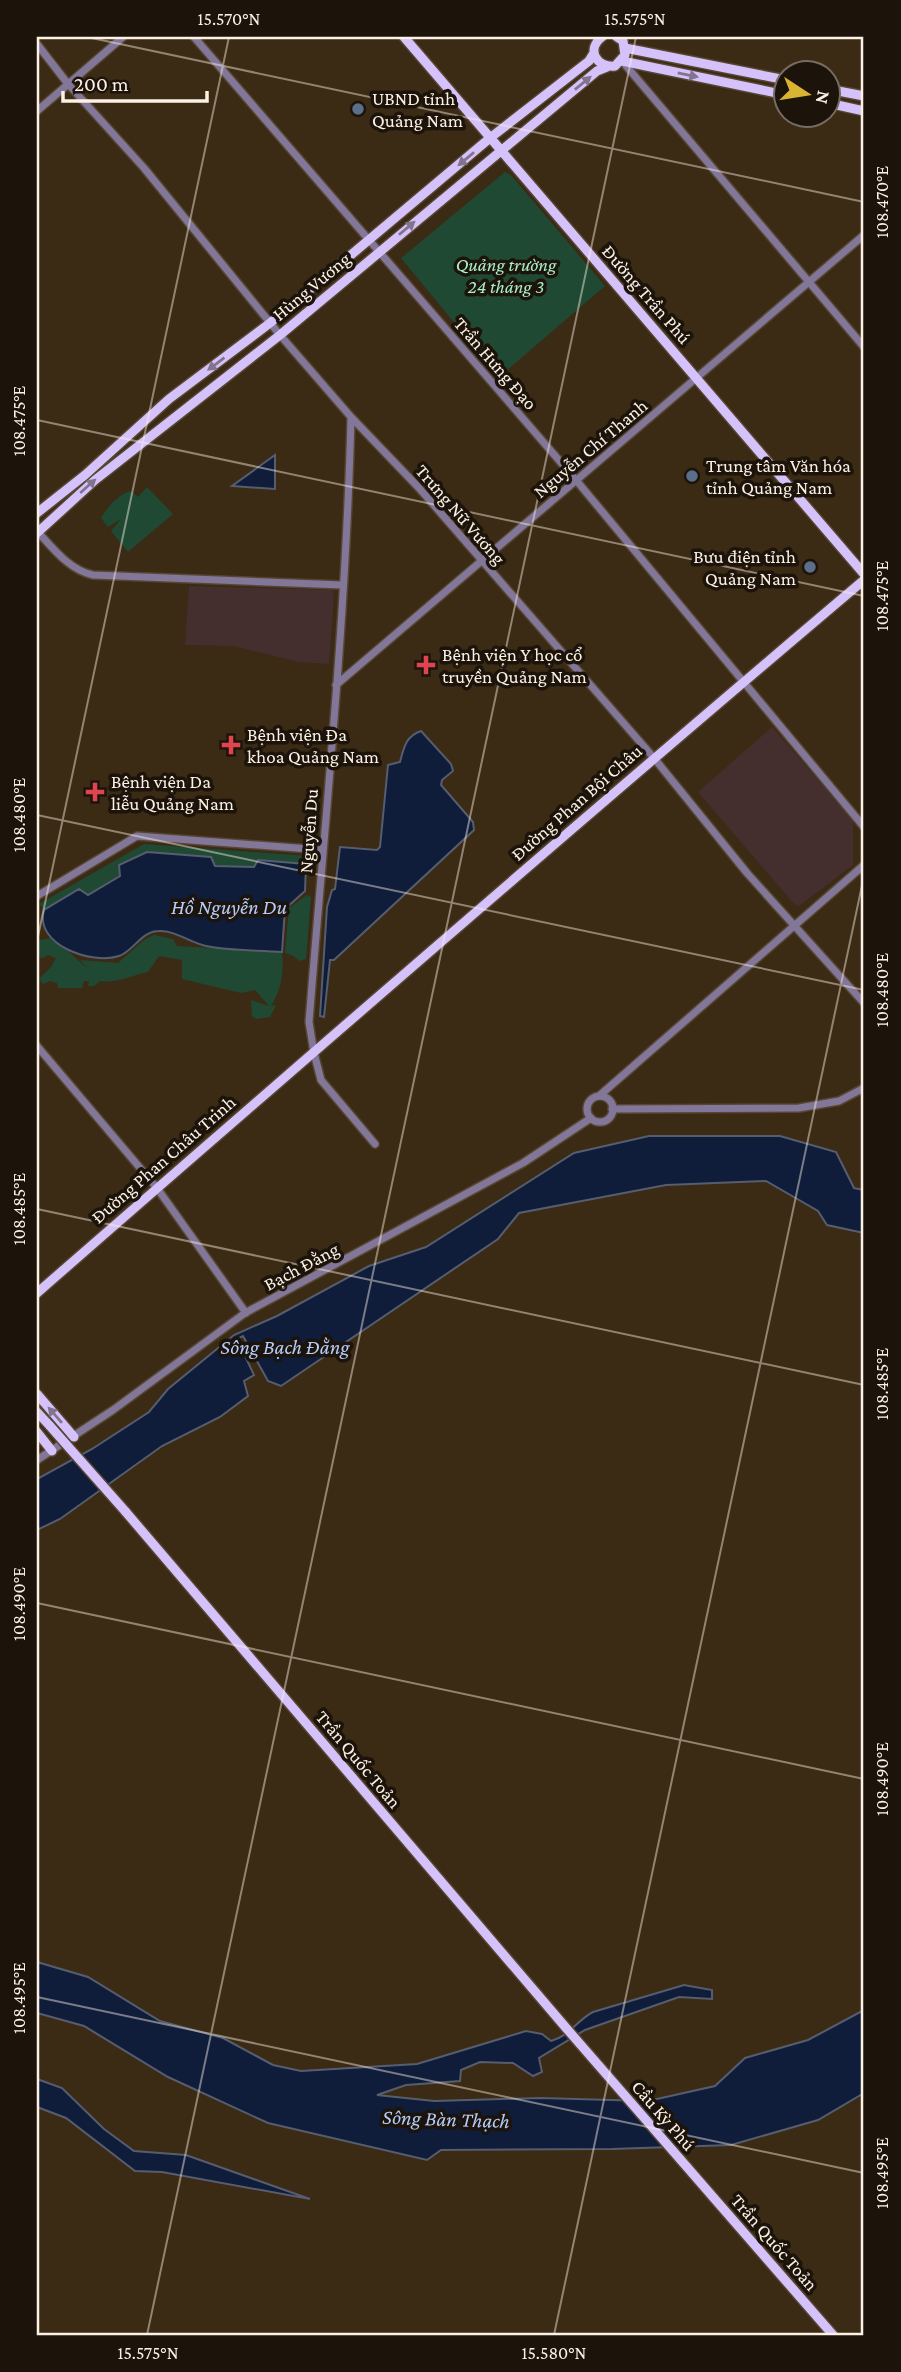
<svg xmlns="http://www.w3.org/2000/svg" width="901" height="2372" font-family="'Crimson Pro',serif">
<rect width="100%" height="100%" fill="#3b2a14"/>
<!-- education -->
<path fill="#442f2e" d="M189 586 332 590 334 595 329 664 299 662 234 646 185 645Z
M772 727 853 820V865L799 906 795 905 698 792Z"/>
<!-- green -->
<path fill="#204934" d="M505 172 511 175 605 286 499 377 401 258Z
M147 487 173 514 128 552 111 531 121 519 108 527 101 518C108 507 118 494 131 491L138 497Z
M144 844 308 856 306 864 259 860 255 867 214 866 120 875 88 895 79 889 44 910 39 904Z
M307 895 311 897 306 959 299 961 294 956 285 953 289 908Z
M154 935 173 939 177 946 282 952C284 972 282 988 271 1006L276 1005 270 1017 256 1019 252 1016 251 1000 269 1006 255 990 241 993 182 979V960L159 956 148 972C133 975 115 984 100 981L94 986H88L89 981H84L82 988H58L57 983 50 981 43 984 39 979 51 967 56 958 48 955 43 958 38 957 37 944 39 940 53 938 89 970 80 960 118 963 144 940Z"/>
<!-- water -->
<path fill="#0f1d3b" stroke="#565d6e" stroke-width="2" d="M275 455V489L232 486Z
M421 731 451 764 453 771 442 780 441 785 473 822 474 830 334 960H330L324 1017 320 1016 327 907 332 890 335 889 340 847 377 850 380 847 388 765 400 762C404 747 406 736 421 731Z
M147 852 211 857 215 866 254 867 258 860 306 864 305 891 285 909 282 952C257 950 230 951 206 946 191 943 174 930 159 931 141 931 134 951 119 956 92 965 34 945 44 910L79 889 88 895 120 876 119 865Z
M649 1136H780L836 1152 854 1188 864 1190V1233L827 1225 818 1211 766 1181 666 1185 519 1213 498 1239 281 1386 268 1381 243 1336 237 1339 254 1375 244 1381 248 1396 220 1417 162 1446 60 1519 37 1530V1479L92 1449 149 1412 168 1389 234 1335 277 1316 369 1266 426 1247 574 1153Z
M37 1962 88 1977 160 2021 223 2038 273 2065 301 2071 417 2064 526 2031 542 2034 551 2041C570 2036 577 2020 593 2012L684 1985 712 1990V1999L679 1997 585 2030 539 2058 542 2072 533 2076 513 2063 480 2062 461 2070 460 2081 406 2085 377 2095 434 2101 540 2098 648 2101 715 2086 745 2058 808 2040 864 2010V2093L818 2120 731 2145 612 2149 441 2150 427 2160 268 2123 168 2077 84 2026 37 2013Z
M37 2079 62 2088 104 2129 134 2151 186 2155 310 2199 162 2172 135 2171 66 2118 37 2107Z"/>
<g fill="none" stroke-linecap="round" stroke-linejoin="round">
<!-- minor casing -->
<g stroke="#564631" stroke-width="10">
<path id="minor" d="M194 37 576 480 864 827
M37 44 68 84 144 168 280 335 351 417 419 488 654 758 747 873 864 1003
M622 61 864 347
M37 111 123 37
M351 417C346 619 325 820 309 1022L314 1053 321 1080 375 1144
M37 531C53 548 69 570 93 575L342 585
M336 685 864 235
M37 896 137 836 323 850
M37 1046 157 1188 246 1313
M599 1096 864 865
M587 1109a13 13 0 1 1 26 0a13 13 0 1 1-26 0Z
M612 1109 799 1108 839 1101 864 1088
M37 1460 113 1410 245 1313 523 1163 591 1118"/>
</g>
<!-- major casing -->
<g stroke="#564631" stroke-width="12">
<path id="major" d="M404 37 864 574
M602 37C586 49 596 68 615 66L625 55 623 41 617 37
M625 48 786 80
M622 61 786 95
M828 89 864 96
M828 103 864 111
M37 513 85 475 169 399 270 323 490 138 589 61 594 53
M37 533 95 480 280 335 597 71 607 67
M37 1293C311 1054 586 815 864 580
M37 1394 74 1437
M37 1412 50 1426
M37 1432 52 1451
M125 1511 567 2029 833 2335"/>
</g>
<!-- minor -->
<use href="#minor" stroke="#827699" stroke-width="7"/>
<!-- major -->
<use href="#major" stroke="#d5c2fb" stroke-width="9"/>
<!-- major-bridge casing -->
<g stroke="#564631" stroke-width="12" stroke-linecap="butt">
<path id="major-bridge" d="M50 1426 125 1511"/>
</g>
<!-- major-bridge -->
<use href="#major-bridge" stroke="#d5c2fb" stroke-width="9"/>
</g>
<!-- one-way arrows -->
<defs><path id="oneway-solid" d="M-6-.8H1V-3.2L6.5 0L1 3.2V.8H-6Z" transform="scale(1.75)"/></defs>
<g fill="#82748f">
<use href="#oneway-solid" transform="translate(688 75) rotate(12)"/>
<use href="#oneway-solid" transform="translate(583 83) rotate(-39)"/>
<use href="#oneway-solid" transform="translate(466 159) rotate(140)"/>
<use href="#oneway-solid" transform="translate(407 228) rotate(-40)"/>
<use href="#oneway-solid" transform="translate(216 364) rotate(143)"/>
<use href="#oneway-solid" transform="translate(88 486) rotate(-42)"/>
<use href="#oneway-solid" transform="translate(55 1415) rotate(-131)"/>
</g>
<!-- ticks -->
<path fill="none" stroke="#fcf1e4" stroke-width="2" stroke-opacity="0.45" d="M87 37 864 202M37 420 864 596M37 815 864 990M37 941 229 37M37 1209 864 1385M37 1603 864 1779M37 1997 864 2173M147 2335 636 37M554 2335 864 876"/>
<!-- markers -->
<g fill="#5c6f8a" stroke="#1c140b" stroke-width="2.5">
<circle cx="358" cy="109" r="7"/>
<circle cx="692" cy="476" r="7"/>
<circle cx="810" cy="567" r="7"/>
</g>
<g fill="#e0444e" stroke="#1c140b" stroke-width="2.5">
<path d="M422.5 654.5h7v7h7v7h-7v7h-7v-7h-7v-7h7z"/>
<path d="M227.5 734.5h7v7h7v7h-7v7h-7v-7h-7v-7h7z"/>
<path d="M91.5 781.5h7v7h7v7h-7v7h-7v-7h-7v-7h7z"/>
</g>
<g text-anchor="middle" stroke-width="7" stroke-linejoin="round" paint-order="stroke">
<!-- poi labels -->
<g font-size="19" fill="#fcf1e4" stroke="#1c140b" text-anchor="start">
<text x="372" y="105">UBND tỉnh<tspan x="372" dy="22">Quảng Nam</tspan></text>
<text x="706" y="472">Trung tâm Văn hóa<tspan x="706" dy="22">tỉnh Quảng Nam</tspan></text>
<text x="796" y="563" text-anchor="end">Bưu điện tỉnh<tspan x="796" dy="22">Quảng Nam</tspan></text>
<text x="442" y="661">Bệnh viện Y học cổ<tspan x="442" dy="22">truyền Quảng Nam</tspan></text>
<text x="247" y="741">Bệnh viện Đa<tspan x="247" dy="22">khoa Quảng Nam</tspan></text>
<text x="111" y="788">Bệnh viện Da<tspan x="111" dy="22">liễu Quảng Nam</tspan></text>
</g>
<!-- park labels -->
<g font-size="19" font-style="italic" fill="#a9f1ca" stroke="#1c140b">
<text x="506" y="271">Quảng trường<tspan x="506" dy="22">24 tháng 3</tspan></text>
</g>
<!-- street labels -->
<g font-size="19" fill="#fcf1e4" stroke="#1c140b">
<text transform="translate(311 286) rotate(-40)" y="7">Hùng Vương</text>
<text transform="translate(647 294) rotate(49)" y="7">Đường Trần Phú</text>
<text transform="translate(496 363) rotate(49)" y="7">Trần Hưng Đạo</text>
<text transform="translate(590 448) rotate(-40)" y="7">Nguyễn Chí Thanh</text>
<text transform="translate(461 514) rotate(49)" y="7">Trưng Nữ Vương</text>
<text transform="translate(576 802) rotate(-41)" y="7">Đường Phan Bội Châu</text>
<text transform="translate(308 831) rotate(-86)" y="7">Nguyễn Du</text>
<text transform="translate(163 1159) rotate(-41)" y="7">Đường Phan Châu Trinh</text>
<text transform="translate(301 1266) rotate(-28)" y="7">Bạch Đằng</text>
<text transform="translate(359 1759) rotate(50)" y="7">Trần Quốc Toản</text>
<text transform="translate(664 2115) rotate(49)" y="7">Cầu Kỳ Phú</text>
<text transform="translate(775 2242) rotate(49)" y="7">Trần Quốc Toản</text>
</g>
<!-- water labels -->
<g font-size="21" font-style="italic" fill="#b4ccfc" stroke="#1c140b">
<text x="229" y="914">Hồ Nguyễn Du</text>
<text x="285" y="1354">Sông Bạch Đằng</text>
<text transform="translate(446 2119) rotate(2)" y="7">Sông Bàn Thạch</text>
</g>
</g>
<!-- border -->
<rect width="901" height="2372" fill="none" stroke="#1c140b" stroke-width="77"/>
<!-- north arrow -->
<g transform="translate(807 94) rotate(102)"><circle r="33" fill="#1c140b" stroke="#766c62" stroke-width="2"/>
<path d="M0-5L12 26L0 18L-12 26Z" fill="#d9b334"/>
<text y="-10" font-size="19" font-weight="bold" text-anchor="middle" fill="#fcf1e4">N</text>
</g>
<!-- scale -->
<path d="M63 91v10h144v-10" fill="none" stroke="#fcf1e4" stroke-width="3.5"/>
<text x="74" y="91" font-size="21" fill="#fcf1e4" stroke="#1c140b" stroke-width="5" paint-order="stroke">200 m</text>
<rect x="38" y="38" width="824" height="2296" fill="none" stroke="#fcf1e4" stroke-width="2.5"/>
<g font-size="18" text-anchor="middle" fill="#fcf1e4">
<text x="229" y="25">15.570°N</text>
<text x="635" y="25">15.575°N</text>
<text transform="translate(882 202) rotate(-90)" y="6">108.470°E</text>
<text transform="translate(19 421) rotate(-90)" y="6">108.475°E</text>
<text transform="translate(882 596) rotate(-90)" y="6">108.475°E</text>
<text transform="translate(19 815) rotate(-90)" y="6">108.480°E</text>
<text transform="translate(882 990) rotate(-90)" y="6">108.480°E</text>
<text transform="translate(19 1209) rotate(-90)" y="6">108.485°E</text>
<text transform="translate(882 1384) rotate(-90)" y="6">108.485°E</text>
<text transform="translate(19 1604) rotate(-90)" y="6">108.490°E</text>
<text transform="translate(882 1779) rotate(-90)" y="6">108.490°E</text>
<text transform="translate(19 1998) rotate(-90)" y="6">108.495°E</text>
<text transform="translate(882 2173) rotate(-90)" y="6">108.495°E</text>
<text x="148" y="2359">15.575°N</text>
<text x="554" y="2359">15.580°N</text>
</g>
</svg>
